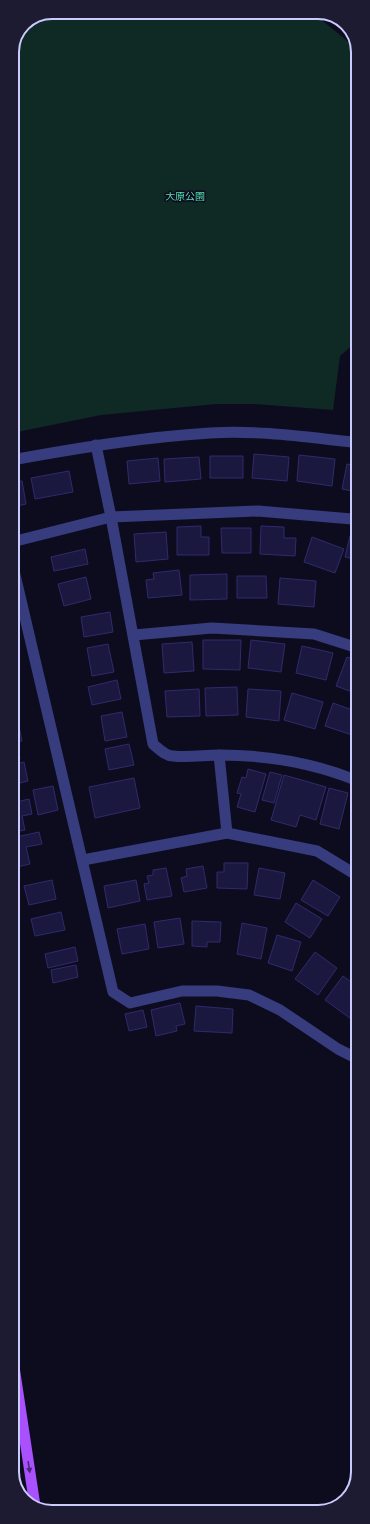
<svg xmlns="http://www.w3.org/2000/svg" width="370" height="1524" font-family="'Golos Text','Noto Sans JP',sans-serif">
<rect width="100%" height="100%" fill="#0d0c1f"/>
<!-- green -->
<path fill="#0f2925" d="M52 12H312L357 49V341L340 356 333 410 255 404H216L101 415 12 433V52L24 24Z"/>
<!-- building -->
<path fill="#1b1840" stroke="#2f2a6c" d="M357 380V398H354Z
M254 454 289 457 287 481 252 478Z
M299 455 335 459 332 486 297 481Z
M210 456H243V478H210Z
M199 457 201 479 165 482 164 459Z
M158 458 160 481 129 484 127 461Z
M347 464 357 466V492L342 489Z
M69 471 73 492 35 499 31 478Z
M22 481 26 504 12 507V482Z
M201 526V537H209V555H177V527Z
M261 526 284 527V538H296L295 556 260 554Z
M221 528H251V553H222Z
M166 532 168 559 136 562 134 534Z
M350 536 358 538V560L345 557Z
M312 537 344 549 335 573 304 562Z
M85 549 88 564 54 571 51 557Z
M179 570 182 595 148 598 146 580 154 579 153 573Z
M227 574V599L190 600V575Z
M237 576H266L267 598H237Z
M86 577 91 599 64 606 58 584Z
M280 578 316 581 314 607 278 604Z
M110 612 113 632 84 637 81 617Z
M203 640H241L240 670 203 669Z
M251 640 285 644 281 672 248 668Z
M192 642 194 671 164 673 162 644Z
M108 644 114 672 92 676 87 648Z
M302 646 333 653 326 680 296 673Z
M347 657 358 661V694L336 686Z
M117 680 121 699 92 705 88 687Z
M237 687 238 715 206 716 205 688Z
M199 689 200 716 167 717 165 691Z
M248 689 281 691 279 721 246 717Z
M292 693 323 702 315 729 284 720Z
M333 703 358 712V729L355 736 325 726Z
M122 712 127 737 105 741 101 716Z
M19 726 22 741 12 743V727Z
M129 744 134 765 109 770 105 749Z
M18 746 20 759 12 760V747Z
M24 762 28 781 12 785V765Z
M248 769 266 774 255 812 237 807 241 794 237 793 242 777 246 778Z
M270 772 282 775 274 803 262 800Z
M284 775 326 787 316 820 300 815 296 827 271 820Z
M134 778 140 808 95 818 89 787Z
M53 786 58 810 38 815 33 790Z
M329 788 348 793 339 829 320 824Z
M29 799 32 814 22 816 25 830 12 832V803Z
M39 832 42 844 26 847 30 864 17 867 12 850V838Z
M224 863H248L247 889 217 888V872H224Z
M203 866 207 888 184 892 181 878 187 876 186 869Z
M166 868 172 896 147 900 144 884 149 883 147 876 153 875V870Z
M259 868 285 873 280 899 254 895Z
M52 880 56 899 29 905 24 886Z
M136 880 140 901 108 908 104 886Z
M313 880 340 897 328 916 301 900Z
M296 903 322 919 310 938 285 922Z
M61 912 65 930 35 936 31 919Z
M180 918 184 944 158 948 154 922Z
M192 921 221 922 220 942H207V947L192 946Z
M242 923 267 928 261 959 237 954Z
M145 924 149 949 122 954 117 929Z
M277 935 301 942 292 971 268 963Z
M75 947 78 961 48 968 45 954Z
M315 952 337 968 318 995 295 979Z
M76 965 78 977 53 983 51 970Z
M343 976 358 987V1024L325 1000Z
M180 1003 185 1024 176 1026 177 1031 156 1036 151 1010Z
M196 1006 233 1009 232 1033 194 1031Z
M143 1010 147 1027 129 1031 125 1014Z"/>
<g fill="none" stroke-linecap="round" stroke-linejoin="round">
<!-- minor -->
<path stroke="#373c7e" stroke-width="11" d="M96 445 111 517 258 511 352 519 358 521
M12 542 111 517 153 744C159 749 165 756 173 756 189 758 204 755 220 755 267 755 314 763 358 781
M12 562 113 992 130 1003 182 991H217L249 995 280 1010 338 1049 358 1059
M134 635 212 628 314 634 358 648
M219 755 227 833
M83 860 227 833 317 851 358 876"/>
<!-- tertiary -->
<path stroke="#373c7e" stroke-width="11" d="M12 460C78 448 144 437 210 433 258 430 305 437 352 442L357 444"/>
<!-- primary -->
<path stroke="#aa51ff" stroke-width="11" d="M13 1360 35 1506"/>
</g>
<!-- one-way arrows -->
<defs><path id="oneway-solid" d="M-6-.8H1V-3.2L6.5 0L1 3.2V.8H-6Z"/></defs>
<use fill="#4c2879" href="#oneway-solid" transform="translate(29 1467) rotate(81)"/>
<g text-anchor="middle" stroke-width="3" stroke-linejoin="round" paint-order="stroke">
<!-- park labels -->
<g font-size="10" fill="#56dfad" stroke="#0d0c1f">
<text x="185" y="200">大原公園</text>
</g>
</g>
<!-- crop -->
<path d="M0 0H370V1524H0ZM52 19H318A33 33 0 0 1 351 52V1472A33 33 0 0 1 318 1505H52A33 33 0 0 1 19 1472V52A33 33 0 0 1 52 19Z" fill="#1c1b31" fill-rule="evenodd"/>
<path fill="none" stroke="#cacaff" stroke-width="2" d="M52 19H318A33 33 0 0 1 351 52V1472A33 33 0 0 1 318 1505H52A33 33 0 0 1 19 1472V52A33 33 0 0 1 52 19Z"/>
</svg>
